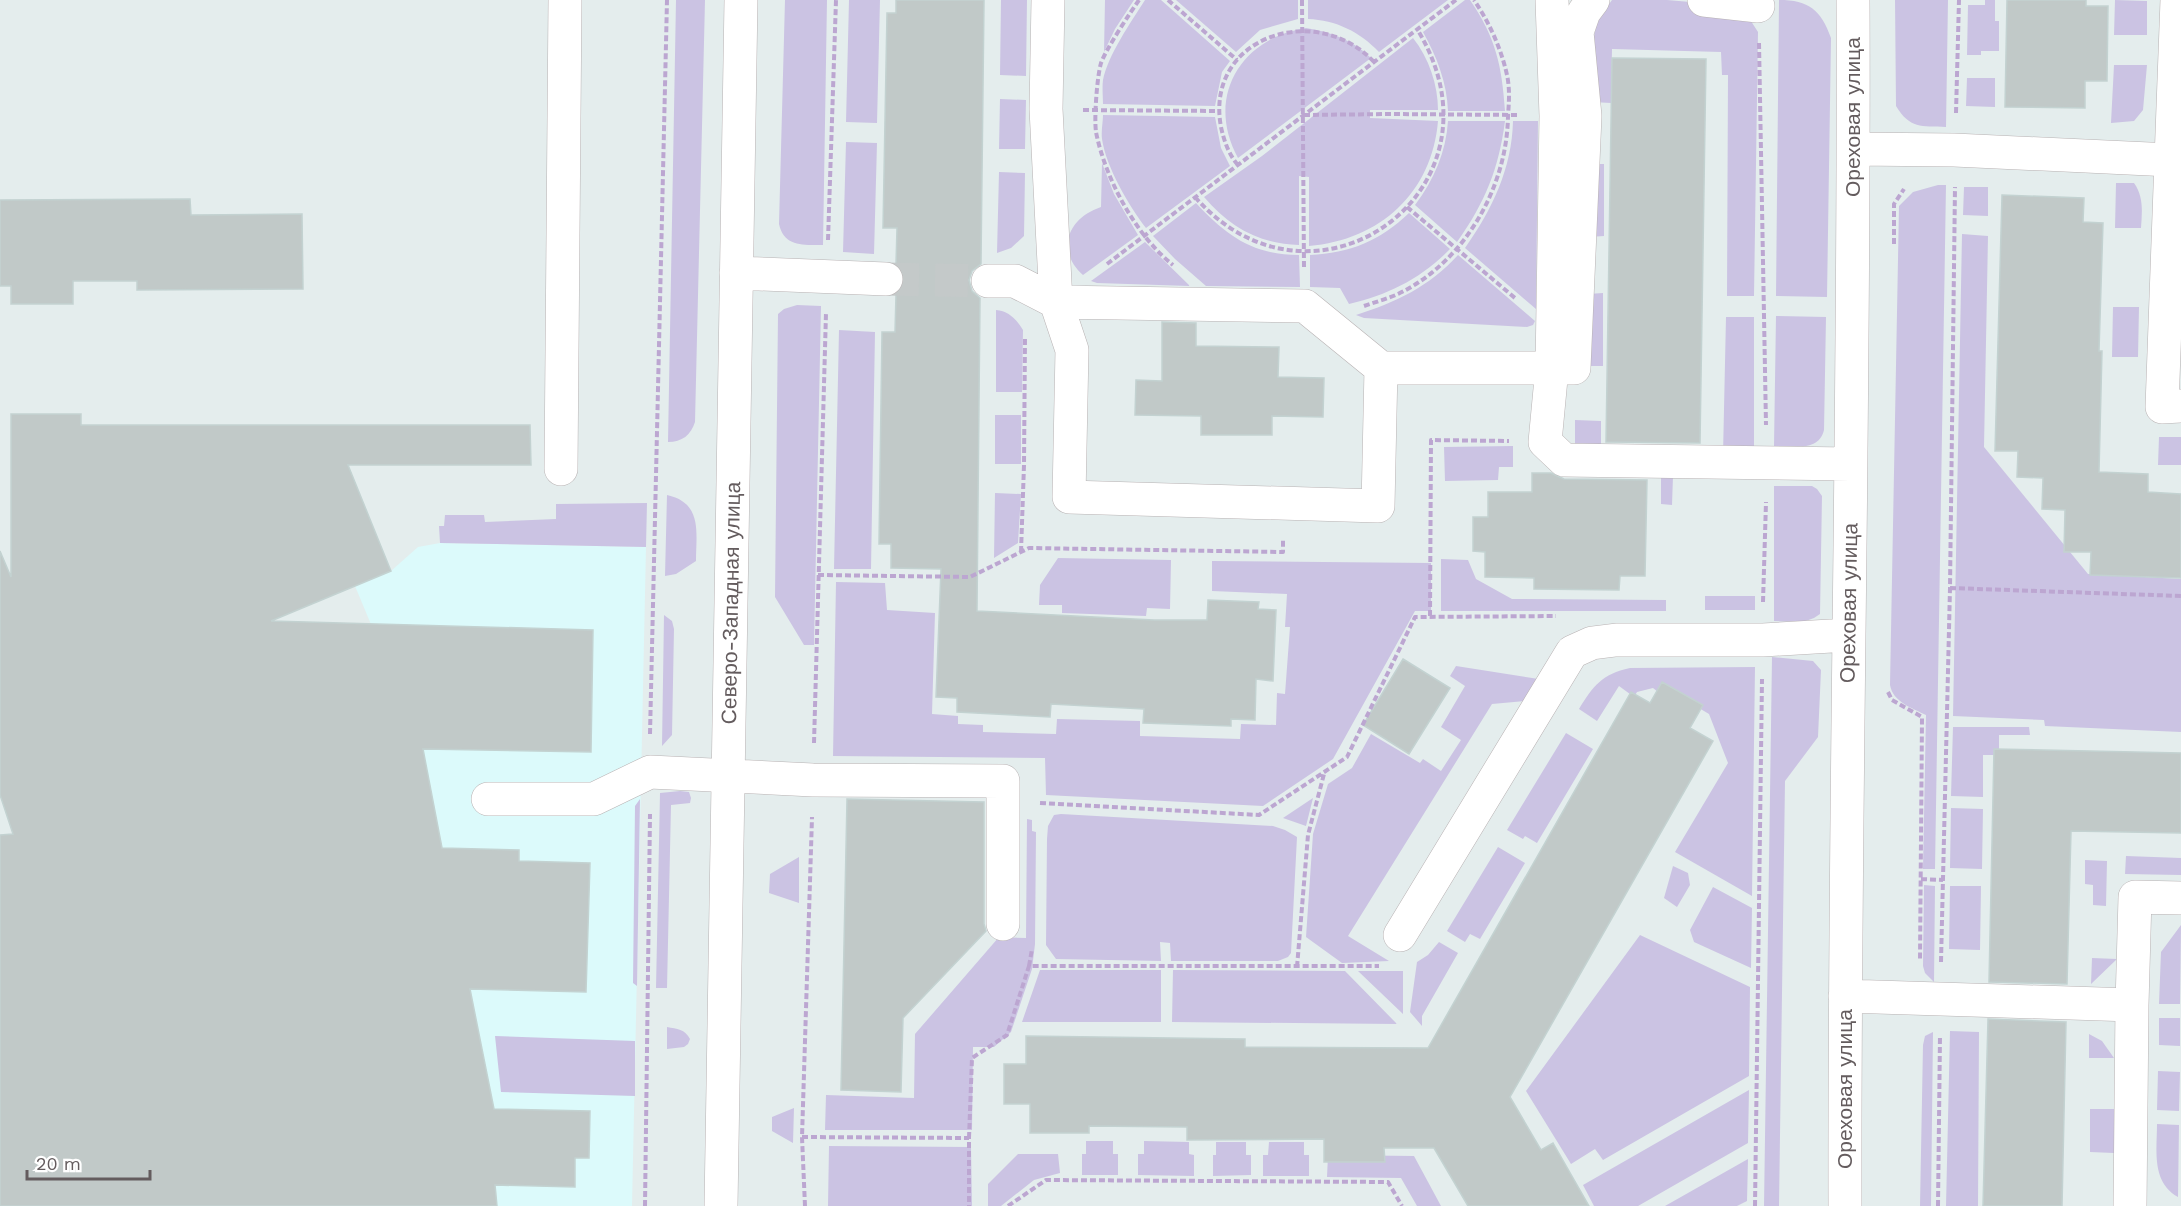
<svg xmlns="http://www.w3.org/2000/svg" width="2181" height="1206" font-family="'Work Sans',sans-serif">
<rect width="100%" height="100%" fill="#e4eded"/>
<!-- commercial -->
<path fill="#dcfafb" d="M440 543 646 547 632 1206H497L491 1094 423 749 355 586 391 571 418 547Z"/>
<!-- green -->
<path fill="#cbc3e3" d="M676 0H705L695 422C691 435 682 442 668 442Z
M785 0H827L823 245C803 245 784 247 779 224Z
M849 0H880L877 123 846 122Z
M1001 0H1027L1026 76 1000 75Z
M1105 0H1134L1115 29 1104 52Z
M1145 0H1161L1230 61 1222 72 1215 106 1103 104C1103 97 1102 88 1103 80 1108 55 1131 22 1145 0Z
M1176 0H1298V19L1260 30 1236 52Z
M1308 0H1448L1379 52C1360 32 1336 20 1308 19Z
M1465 0H1470C1496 38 1502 66 1505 111H1448C1447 83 1437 57 1423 32Z
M1612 0H1667L1725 5 1749 18 1758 32 1754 296H1727L1728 75H1722L1721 52 1612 49 1611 103 1592 102 1593 42 1597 21Z
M1779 0C1809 0 1821 10 1831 38L1827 297 1776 296Z
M1895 0H1948L1946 127C1921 126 1910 129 1896 106Z
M1985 0H1995V21H1999V51H1981V55H1967L1968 5H1985Z
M2115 0 2147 1V35H2114Z
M1306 28C1331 32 1353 40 1371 58L1238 158C1205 98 1240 38 1306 28Z
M1413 38C1429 58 1438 85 1438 110H1370V118L1438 121C1432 193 1380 240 1309 246V177L1299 176V245C1259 244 1230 227 1204 197L1262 156Z
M2114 65H2147L2143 110 2134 121 2111 123Z
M1967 78H1995V107L1966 106Z
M1000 99 1026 100 1025 149H999Z
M1103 115 1215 117 1221 148 1230 166 1146 228C1129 206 1106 167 1102 139 1101 131 1103 122 1103 115Z
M1448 121H1505C1499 168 1485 203 1457 242L1415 205C1434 180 1446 152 1448 121Z
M1513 121H1538L1536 309 1465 248C1492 210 1512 168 1513 121Z
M846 142 877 143 874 254 843 252Z
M1102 163 1114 194 1138 235 1083 275C1055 250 1068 218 1101 207Z
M1589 164H1604V236L1589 237Z
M999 172 1025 173 1024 236 1011 248 997 253Z
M2116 183H2134C2144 197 2142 212 2141 228H2115Z
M1938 185H1946L1935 869H1923L1926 715C1912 708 1893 702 1890 685L1899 206 1913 192Z
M1964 187H1988V216L1963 215Z
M1196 203C1226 235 1252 255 1299 255L1300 287 1206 286 1175 259 1153 236Z
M1409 213 1450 249C1422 278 1388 295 1349 304L1340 288 1310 287V255C1350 253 1380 241 1409 213Z
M1962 234 1988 236 1984 447 2088 574 2181 579V732L2045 726 2044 720 1953 716Z
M1145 242 1190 286 1097 283 1091 281Z
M1458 255 1535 321 1533 325 1527 327 1364 318 1356 315C1396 302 1429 287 1458 255Z
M1603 293V366H1588V294Z
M797 305 821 306 814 645H804L775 597 778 314 784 309Z
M2113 307H2139L2138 357H2112Z
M996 310C1009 311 1017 320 1023 330L1022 392H996Z
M1776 316 1826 317 1824 430C1819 452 1793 446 1774 446Z
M1726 317H1754V455H1723Z
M839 330 875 332 871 569H834Z
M995 415H1021V464H995Z
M1575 420 1601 421V446H1575Z
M2159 437H2181V465H2158Z
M1513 446V467H1499L1498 480 1445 481 1444 447Z
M1661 476H1673L1672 505 1661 504Z
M1774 486H1812L1817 489 1822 496 1820 614 1814 618 1803 622 1774 621Z
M995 493 1021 494 1018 543 994 558Z
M667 495C703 503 696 533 696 561L676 574 665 576Z
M647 503 646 547 440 543 439 526H444L445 515H484L485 522 556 519V504Z
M1058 558 1171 560 1170 609 1147 608 1146 616 1062 613V605H1039L1040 585Z
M1441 559 1468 560 1476 579 1512 599 1666 600V611H1441Z
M1212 561 1431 563V611H1415L1333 759 1263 806 1046 795 1045 758 833 756 836 582 885 583 887 610 935 613 932 714 958 716V724L983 725V732L1056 734 1057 719 1140 721V736L1240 739 1241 724 1276 725 1277 693 1285 694 1290 627H1285L1287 594 1212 591Z
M1705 596H1755V610H1705Z
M664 615 672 621 674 629 672 735 662 746Z
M1772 657 1813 661 1821 670 1818 737 1785 781 1779 1206H1764Z
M1456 666 1545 680 1525 701 1492 704 1348 936 1389 961 1342 963 1306 937 1313 834 1328 784 1352 768 1371 734 1420 763 1423 759 1441 771 1461 740 1441 727 1465 686 1450 676Z
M1755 667 1752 896 1675 852 1728 763 1709 714 1662 686 1658 692 1653 688 1637 692 1634 697 1619 686 1597 721 1579 709C1593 686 1602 674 1630 668Z
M1953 727H2029L2030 735H1999V755H1983V797L1951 796Z
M1566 733 1593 749 1537 843 1525 836 1523 839 1507 830Z
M680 791 689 792 691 798 690 803 671 805 667 988H656L660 793Z
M1313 798 1306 826 1283 818Z
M640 799 637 986 633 983 635 806Z
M1951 808 1983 809 1982 869 1950 868Z
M1061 814 1273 826 1285 830 1297 837 1291 953 1288 957 1278 961H1171L1170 943 1160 942 1161 961 1056 959 1046 945 1047 839 1048 826 1054 815Z
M1027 819 1032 820V831L1036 832 1035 944 1032 969 1011 1032 994 1047H973L972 1130H825L826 1095 914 1098 915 1034 999 937 1026 938Z
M1498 847 1525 863 1480 939 1470 934 1465 942 1447 931Z
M2126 856 2181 858V875L2125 874Z
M799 857V903L769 893 770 874Z
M2085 860 2107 861 2106 906 2093 905V885L2085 884Z
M1673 866 1688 873 1690 885 1677 907 1664 898Z
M1924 885 1935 886 1934 982 1925 973 1923 966Z
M1950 886H1981L1980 950 1949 949Z
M1713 887 1752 908 1751 968 1694 942 1690 930Z
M2181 925 2180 1004H2159L2161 952Z
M1640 935 1750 987 1749 1076 1603 1160 1595 1149 1571 1164 1526 1091Z
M1439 942 1458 953 1422 1016V1026L1410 1012 1417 962 1428 955Z
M2092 958 2117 959 2091 984Z
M1040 970H1161V1022H1022Z
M1173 970 1345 971 1397 1024 1172 1022Z
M1358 971H1403V1014Z
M2159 1018H2180V1046L2159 1045Z
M667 1027C677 1029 685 1029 690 1039L688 1044 684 1047 667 1049Z
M1950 1031 1979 1032 1978 1206H1946Z
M1933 1032 1931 1206H1920L1923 1045 1925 1036Z
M2089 1034 2102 1041 2114 1058H2089Z
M495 1036 635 1041V1096L501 1092Z
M2158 1071 2180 1072 2179 1111 2157 1110Z
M1749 1090 1748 1143 1638 1206H1594L1583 1185Z
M794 1108 793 1143 772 1131V1117Z
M2090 1109H2114V1153L2090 1152Z
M2157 1124 2179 1125 2178 1197C2151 1182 2157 1150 2157 1124Z
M1086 1141H1113V1154H1118V1175H1082V1154H1086Z
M1144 1141 1189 1142V1154L1194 1155V1176L1138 1175V1154H1144Z
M1216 1142H1246V1155H1251V1175L1213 1176V1155H1216Z
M1269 1142H1304V1155H1309V1176H1263V1155H1268Z
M829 1146 971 1147 972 1206H828Z
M1018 1154H1058L1060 1173 1034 1180 1001 1206H988V1184Z
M1328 1155 1414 1156 1441 1206H1417L1401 1178 1327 1177Z
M1748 1159 1747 1201 1737 1206H1665Z"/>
<!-- building -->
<path fill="#c1c9c8" stroke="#c3d2d1" stroke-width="1.5" d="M896 0H984L981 264 972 271 969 280 972 291 980 298 977 611 1154 620H1207L1208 600 1259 602 1258 609 1276 610 1273 681 1256 679 1255 720 1231 719V726L1143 723 1144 709 1051 704 1050 717 957 712V698L936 697 941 569 891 568V544H879L882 332H895L896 295 902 288 905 279 902 270 896 264 897 228H883L887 13H896Z
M2007 0H2086V6H2108L2107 81H2085V108L2005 107Z
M1612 58 1706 59 1700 443 1606 442Z
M2002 195 2084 198 2083 222 2103 223 2099 351H2102L2099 472 2148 474V492L2181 494V578L2090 575 2091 552H2064L2065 510 2042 509 2043 478 2017 477 2018 451H1995Z
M190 199 191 215 302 214 303 289 137 290V281H73V304H11V286H0V200Z
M1162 322 1196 323V346L1279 347 1278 377 1324 378 1323 417 1272 416V435H1201V416L1135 415 1136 380 1162 381Z
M11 414H81V425H530L531 465H348L391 571 271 621 593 630 591 752 423 749 442 848 519 850V861L590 863 586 992 470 989 494 1109 590 1111 589 1158H575V1187L495 1185 497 1206H0V835L13 834 0 795V551L11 577Z
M1532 473H1551L1564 479 1647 480 1645 576H1620L1619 590 1534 589V578L1485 577V552L1473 551V517H1488V492H1532Z
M1403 659 1450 688 1409 754 1363 725Z
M1662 682 1703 705 1690 728 1713 741 1510 1097 1541 1150 1553 1143 1589 1206H1468L1434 1148H1384L1385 1162H1324V1139L1187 1140V1127L1089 1126V1133H1030V1104H1004V1064H1026V1036L1245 1039V1047L1428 1048 1631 692 1650 703Z
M1994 749 2181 753V833L2071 831 2067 984 1989 982Z
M847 799 984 802V924L986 931 903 1018 901 1092 841 1090Z
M1988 1019 2066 1022 2062 1206H1983Z"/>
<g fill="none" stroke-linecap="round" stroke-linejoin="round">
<!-- minor-tunnel -->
<path stroke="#c4c9c9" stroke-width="33" stroke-dasharray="33 16" stroke-linecap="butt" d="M886 279 988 281"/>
<!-- minor casing -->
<g stroke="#b8b2b3" stroke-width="34">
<path id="minor" d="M1048 0 1046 109 1056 302 1072 350 1069 497 1378 506 1381 368H1552L1556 116 1552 0
M1593 0 1584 12 1577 32 1585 116 1574 368H1552L1545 442 1564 460 1850 464
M1704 0 1758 6
M1854 149 1954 150 2171 160 2162 407 2181 406
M2171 160 2177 0
M736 273 886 279
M988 281H1015L1056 302 1305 306 1381 368
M561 469 565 0
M488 799H594L650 772 813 780 1003 781V924
M1400 935 1572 652 1592 643 1616 640H1763L1848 635
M1845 996 2132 1005
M721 1206 741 0
M1845 1206C1844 804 1855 402 1853 0
M2130 1206 2132 1005 2135 897 2181 898"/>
</g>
<!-- path -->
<path stroke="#bca6d1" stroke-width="4" stroke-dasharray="6 3" stroke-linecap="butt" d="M1139 0C1130 13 1106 49 1101 63 1097 77 1094 118 1096 132 1105 178 1136 236 1173 265
M1168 0 1237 60
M1302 0 1304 269
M1759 43 1766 425
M1083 110 1220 111
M1956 113 1959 0
M1304 115 1391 114 1518 115
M1238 165C1229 155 1224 141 1221 127 1204 37 1316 0 1374 62
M1195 197C1314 333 1516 189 1417 29
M1407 207 1515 298
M828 240 836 0
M1894 244V204L1904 189
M1107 264 1456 0
M1364 306C1375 302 1387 299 1398 294 1465 262 1507 187 1508 116 1509 102 1510 89 1507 75 1501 48 1489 22 1474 0
M1021 552 1024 465 1025 336
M818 575 970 577 1029 548 1283 552V540
M1950 588 2181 596
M1763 602 1766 502
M1430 616 1431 440 1509 441
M1888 692 1892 700 1922 717 1920 960
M650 734 667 0
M814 743 826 313
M1040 803 1259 815 1347 757 1415 617 1556 616
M1921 879 1943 880
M1941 962 1950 588 1955 187
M1029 966 1032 949
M1297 967 1308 835 1324 774
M802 1137 969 1138V1206
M969 1138 972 1058 1007 1035 1029 966H1379
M645 1206 650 814
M805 1206 802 1137 812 817
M1008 1206 1046 1180 1388 1182 1402 1206
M1755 1206 1762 679
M1938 1206 1940 1036"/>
<!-- minor -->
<use href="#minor" stroke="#fff" stroke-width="33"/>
</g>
<g text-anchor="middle" stroke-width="6" stroke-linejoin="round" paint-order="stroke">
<!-- street labels -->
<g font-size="21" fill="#645c5e" stroke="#fff">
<text transform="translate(1853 117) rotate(-90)" y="7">Ореховая улица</text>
<text transform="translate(731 603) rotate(-89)" y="7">Северо-Западная улица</text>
<text transform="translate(1849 603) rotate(-89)" y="7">Ореховая улица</text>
<text transform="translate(1845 1089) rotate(-90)" y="7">Ореховая улица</text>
</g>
</g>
<!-- scale -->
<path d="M27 1170v9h123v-9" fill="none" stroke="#645c5e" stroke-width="3"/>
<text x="36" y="1170" font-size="18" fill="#645c5e" stroke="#ffffff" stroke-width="4.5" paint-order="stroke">20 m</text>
</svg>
